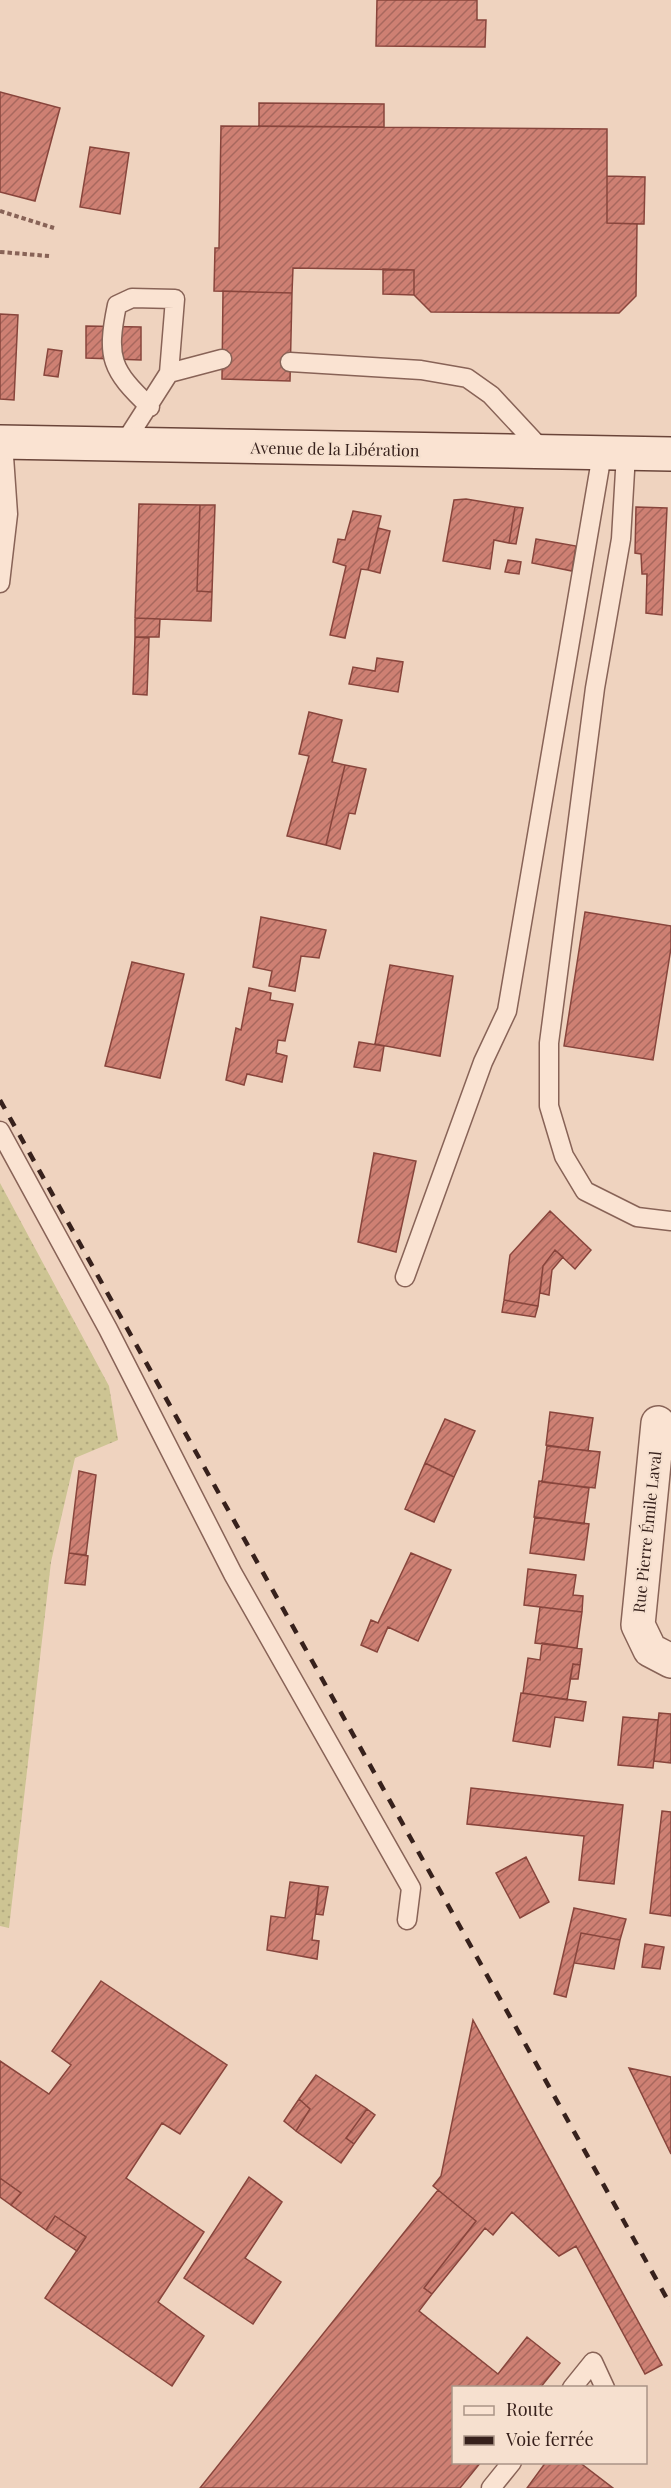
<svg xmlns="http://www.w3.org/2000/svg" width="671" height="2488" font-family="'Playfair Display',serif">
<defs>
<pattern id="grass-dots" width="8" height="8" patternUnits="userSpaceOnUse" patternTransform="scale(1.5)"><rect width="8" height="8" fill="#cdc493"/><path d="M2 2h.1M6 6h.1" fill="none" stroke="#b1a87e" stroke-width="1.8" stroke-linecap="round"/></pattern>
<pattern id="building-hatch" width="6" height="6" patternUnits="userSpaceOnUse" patternTransform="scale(1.5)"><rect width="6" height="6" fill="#ce8073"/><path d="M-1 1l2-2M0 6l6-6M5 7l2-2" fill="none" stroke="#a8685e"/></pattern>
</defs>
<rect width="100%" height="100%" fill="#efd3bf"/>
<!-- grass -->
<path fill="url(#grass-dots)" d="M0 1183 109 1386 118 1440 75 1458 51 1562 9 1928 0 1926Z"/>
<!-- building -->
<path fill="url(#building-hatch)" stroke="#88453c" stroke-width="1.5" d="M377 0H477V20H486L485 47 376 46Z
M0 92 60 108 35 201 0 192Z
M259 103 384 104V127L259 126Z
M221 126 607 129V223L637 224 636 296 619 313 431 312 414 295V270L293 268 292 293 214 291 215 248H219Z
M90 147 129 153 120 214 80 207Z
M607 176 645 177 644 224 607 223Z
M383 269 414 270V295L383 294Z
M223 291 292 293 290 381 222 379Z
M0 314 18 315 14 400 0 399Z
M86 326 141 327V360L86 358Z
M48 349 62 351 58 377 44 375Z
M466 499 515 507 509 543 494 540 490 569 443 561 454 500Z
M139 504 200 505 197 591 212 592 211 621 135 618Z
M200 505H215L212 592 197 591Z
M515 507 523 508 516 544 509 543Z
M636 507 667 508 662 615 646 613 647 574H642L641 554 635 553Z
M353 511 381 516 368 570 361 569 345 638 330 635 346 566 333 562 338 539 345 540Z
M378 528 390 531 380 573 368 570Z
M536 539 576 546 572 571 532 563Z
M508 560 521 562 519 574 505 572Z
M135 618 160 619 159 637H135Z
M135 637 149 638 147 695 133 694Z
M377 658 403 662 398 692 349 684 353 667 375 671Z
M309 712 342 720 332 762 345 765 326 845 287 836 309 756 299 754Z
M345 765 366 769 355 814 349 813 340 849 326 845Z
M585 912 671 926V948L653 1060 564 1046Z
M261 917 326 930 319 958 301 956 295 991 269 986 272 971 253 967Z
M132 962 184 974 160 1078 105 1066Z
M390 965 453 976 440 1056 375 1044Z
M249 988 271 993 270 1000 293 1004 285 1041 278 1040 276 1053 287 1056 282 1082 247 1074 244 1085 226 1080 236 1028 241 1030Z
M359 1042 384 1046 380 1071 354 1067Z
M374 1153 416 1161 396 1252 358 1242Z
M550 1211 591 1250 575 1269 555 1250 543 1266 538 1306 504 1300 510 1255Z
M555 1250 563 1257 552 1270 549 1295 540 1293 543 1266Z
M504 1300 538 1306 535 1317 502 1312Z
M550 1412 593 1418 588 1451 546 1445Z
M445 1419 475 1431 454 1477 425 1463Z
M547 1446 600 1452 595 1488 542 1482Z
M425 1463 454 1477 434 1522 405 1509Z
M79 1471 96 1475 86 1555 69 1553Z
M539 1481 589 1488 584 1524 534 1517Z
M535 1517 589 1524 584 1560 530 1553Z
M69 1553 88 1556 85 1585 65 1583Z
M411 1553 451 1570 418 1641 388 1627 377 1652 361 1645 371 1620 378 1623Z
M528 1569 576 1575 573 1595 583 1596 582 1612 524 1605Z
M540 1607 582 1612 577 1648 535 1643Z
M542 1643 582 1649 580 1665 573 1664 567 1700 523 1693 528 1658 540 1660Z
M573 1664 580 1665 578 1679H570Z
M521 1693 586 1702 583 1721 555 1717 550 1747 513 1741Z
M659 1713 671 1714V1763L654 1761Z
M623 1717 658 1720 653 1768 618 1765Z
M471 1788 623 1805 614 1884 579 1880 584 1836 467 1824Z
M662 1811 671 1812V1916L650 1913Z
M526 1857 549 1902 520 1918 496 1873Z
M290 1882 319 1886 312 1940 319 1941 317 1959 267 1950 271 1916 285 1918Z
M319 1886 328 1887 323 1915 316 1914Z
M574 1908 626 1919 620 1940 581 1933 566 1997 554 1994Z
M581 1933 620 1940 614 1969 574 1963Z
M645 1944 664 1947 660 1969 642 1967Z
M101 1981 227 2065 180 2134 162 2123 126 2178 204 2232 158 2302 204 2336 172 2386 45 2298 86 2237 55 2216 46 2230 11 2205 21 2193 0 2178V2061L49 2094 71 2065 52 2051Z
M473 2020 662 2365 645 2374 576 2246 559 2256 512 2212 493 2235 485 2228 432 2294 424 2288 476 2221 433 2186 441 2176Z
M629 2068 671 2077V2154Z
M316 2075 367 2109 346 2138 354 2144 341 2163 296 2131 310 2109 299 2099Z
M299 2099 310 2109 296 2131 284 2121Z
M367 2109 375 2115 354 2144 346 2138Z
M249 2177 282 2202 245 2258 281 2282 253 2324 184 2278Z
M0 2178 21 2193 11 2205 0 2197Z
M438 2190 476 2221 424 2288 432 2294 419 2311 498 2374 527 2337 560 2363 540 2388H454V2462H481L460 2488H200Z
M55 2216 86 2237 77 2251 46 2230Z
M546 2462H579L613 2488H527Z"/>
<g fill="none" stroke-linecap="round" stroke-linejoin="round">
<!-- lane casing -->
<g stroke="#886357" stroke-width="21">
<path id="lane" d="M290 362 421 370 467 378 491 395 544 452
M150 407C111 370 106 358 117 305L132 298 175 299 169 373
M123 445 169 373 222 359
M626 454 621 539 595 688 549 1043V1106L564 1156 585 1191 637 1217 671 1221
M0 583 8 514 3 442
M0 1131 108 1329 233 1574 411 1888 407 1920
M405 1277 483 1062 507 1011 602 454
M572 2388 593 2362 605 2388
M491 2488 512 2462"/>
</g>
<!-- street casing -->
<g stroke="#886357" stroke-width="36">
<path id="street" d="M658 1423 638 1625 650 1650 671 1661"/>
</g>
<!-- secondary casing -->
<g stroke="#6a453a" stroke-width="36">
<path id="secondary" d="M0 442 671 454"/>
</g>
<!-- path -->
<path stroke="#886357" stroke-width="4" stroke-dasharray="4.5 3" stroke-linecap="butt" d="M0 211 54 228
M0 252 49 256"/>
<!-- lane -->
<use href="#lane" stroke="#fae3d2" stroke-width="18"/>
<!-- street -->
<use href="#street" stroke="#fae3d2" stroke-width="33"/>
<!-- secondary -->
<use href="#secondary" stroke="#fae3d2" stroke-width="33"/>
<!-- rail -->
<path stroke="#37211c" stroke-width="4.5" stroke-dasharray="10 10" stroke-linecap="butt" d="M0 1100 671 2306"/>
</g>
<g text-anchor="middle" stroke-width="4.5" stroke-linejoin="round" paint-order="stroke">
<!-- street labels -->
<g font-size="16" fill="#37211c" stroke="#f6e0cf">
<text transform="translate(335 449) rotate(1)" y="6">Avenue de la Libération</text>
<text transform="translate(647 1532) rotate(-84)" y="6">Rue Pierre Émile Laval</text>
</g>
</g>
<!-- legend -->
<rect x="452" y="2386" width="195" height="78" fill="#f6e0cf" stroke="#aa9487" stroke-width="1.5"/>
<rect x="464" y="2406" width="30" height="9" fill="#fae3d2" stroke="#aa9487" stroke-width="1.5"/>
<text x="506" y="2416" font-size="18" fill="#37211c">Route</text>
<rect x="464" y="2436" width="30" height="9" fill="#37211c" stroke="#aa9487" stroke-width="1.5"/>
<text x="506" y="2446" font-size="18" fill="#37211c">Voie ferrée</text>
</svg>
